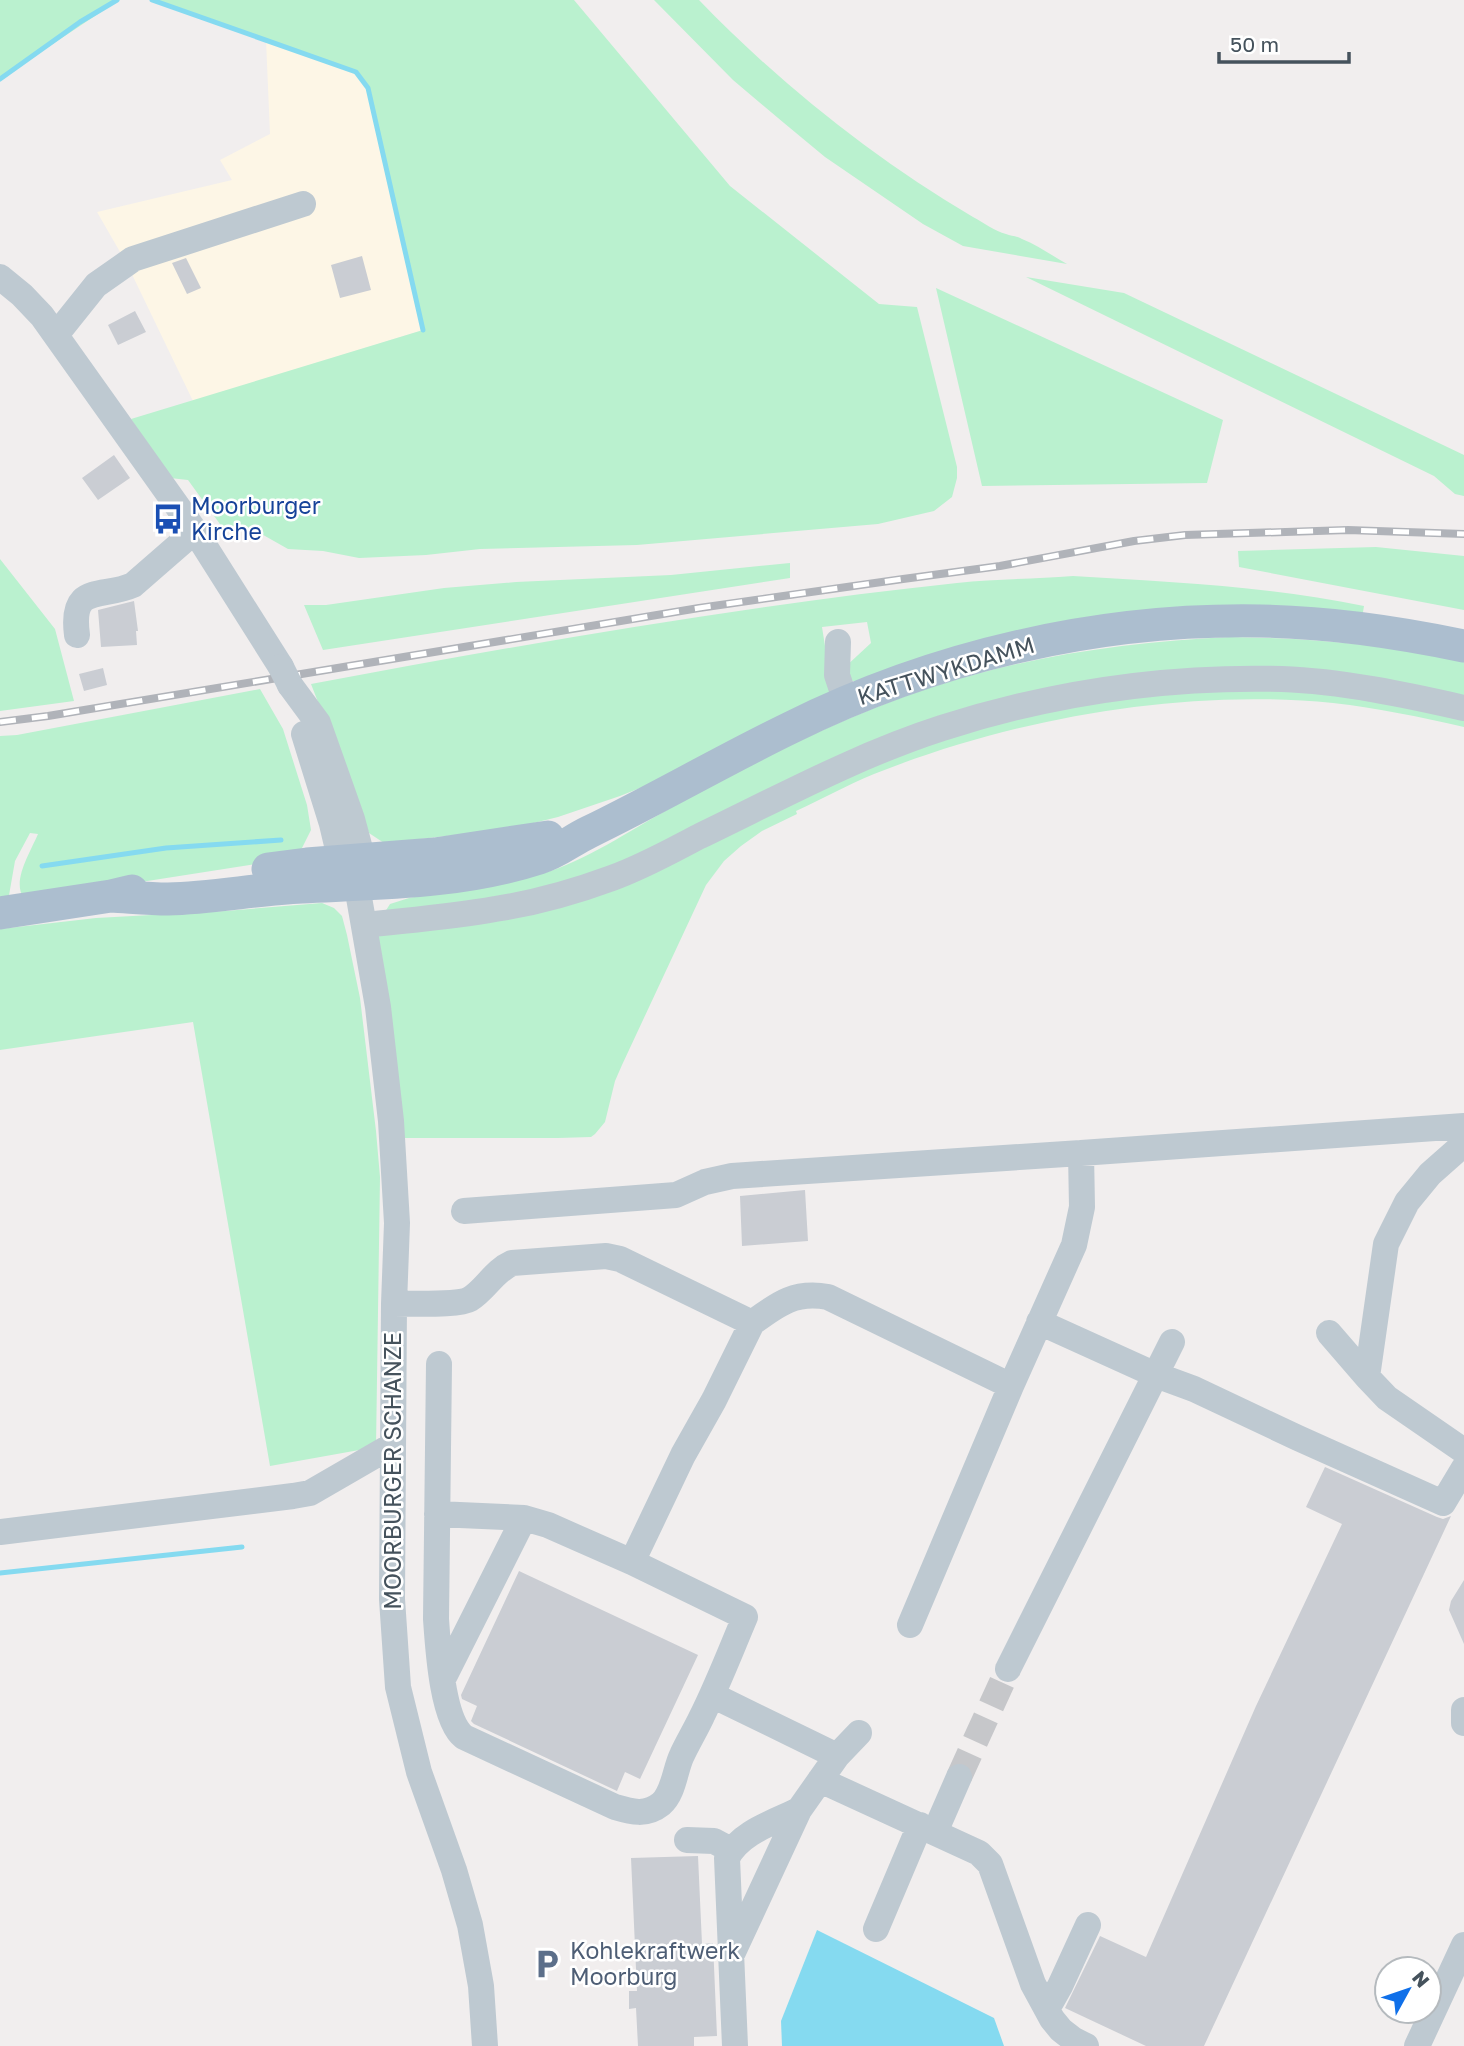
<svg xmlns="http://www.w3.org/2000/svg" width="1464" height="2046" font-family="'Golos Text',sans-serif">
<rect width="100%" height="100%" fill="#f1eeee"/>
<!-- commercial -->
<path fill="#fdf6e6" d="M266 40 356 72 368 88 423 330 193 401 127 264 97 212 232 180 220 160 270 134Z"/>
<!-- green -->
<path fill="#baf1cf" d="M0 0H119L0 79Z
M152 0H574L730 186 879 304 917 307 957 467V478L952 497 934 511 878 524 637 545 480 549 426 555 359 558 323 551 288 549 251 528 238 526 225 531 188 480 170 478 131 419 423 330 368 88 357 73Z
M654 0H699C780 84 873 158 973 217 984 223 995 231 1006 234 1011 236 1017 236 1022 239 1039 246 1051 255 1067 264L963 246 923 224 825 157 784 123 733 80Z
M1026 277 1124 293 1464 455V496L1455 494 1434 476Z
M936 288 1223 420 1207 483 982 486Z
M1376 547 1464 556V610L1239 567 1238 551Z
M0 559 55 629 74 701 0 711Z
M790 563V578L323 650 304 605H326L444 588 516 582 671 575Z
M1073 576C1171 582 1268 586 1364 606L1362 618 1312 613 856 682 848 679 844 668 871 643 867 622 822 627 831 684 830 690 827 696 678 773 620 796 558 817 509 829 384 843 369 833 311 684C525 644 740 606 957 583 995 579 1035 579 1073 576Z
M1230 637C1308 638 1387 644 1464 662V727C1420 717 1378 708 1333 703 1181 688 1015 718 874 774 847 785 822 799 796 811L797 814 762 831 741 846 724 861 706 885 622 1065 615 1081 605 1122 595 1134 591 1137 558 1138H401L377 934 552 894 383 915 390 904 409 898C440 892 471 886 503 880 516 878 531 876 544 873 583 862 631 830 667 810 733 773 802 737 872 709 987 662 1106 643 1230 637Z
M260 689 283 729 307 805 311 830 300 852V857L141 882 24 898C11 882 31 851 38 834L30 833 15 861 8 901 0 903V736L17 735Z
M322 903 334 908 342 916 347 935 360 998 376 1131 380 1177 376 1447 270 1466 193 1022 0 1050V929L96 918 225 911Z"/>
<!-- water -->
<path fill="#85daf0" d="M817 1930 994 2018 1004 2046H782L781 2021Z"/>
<g fill="none" stroke-linecap="round" stroke-linejoin="round">
<!-- stream -->
<path stroke="#85daf0" stroke-width="5" d="M152 0 356 72 368 88 423 330
M0 79 80 22 117 0
M42 866 166 848 281 840
M0 1573 242 1547"/>
</g>
<!-- building -->
<path fill="#cacdd3" d="M362 256 371 290 340 298 331 265Z
M186 258 201 288 187 294 172 263Z
M135 311 146 332 118 345 108 325Z
M114 455 130 478 98 500 82 478Z
M134 601 138 631H136L137 645 101 647 98 610Z
M103 668 107 685 84 691 79 674Z
M805 1190 808 1241 742 1246 740 1196Z
M1325 1467 1437 1517 1443 1519 1451 1516 1204 2046H1146L1065 2008 1100 1936 1146 1957 1256 1706 1342 1524 1306 1507Z
M519 1571 698 1655 640 1779 625 1772 617 1791 474 1724 471 1721 477 1706 462 1699 461 1695Z
M1464 1580V1644L1449 1610 1451 1601Z
M698 1856 702 1944 713 1943 717 2036 694 2037V2046H638L636 2008 629 2009V1991H637L631 1858Z"/>
<g fill="none" stroke-linecap="round" stroke-linejoin="round">
<!-- minor-tunnel -->
<path stroke="#c6c7ca" stroke-width="26" stroke-dasharray="26 13" stroke-linecap="butt" d="M959 1777 1008 1669"/>
<!-- minor -->
<path stroke="#bec9d1" stroke-width="26" d="M0 277 22 295 42 316 195 531 281 667
M56 335 96 285 133 259 303 204
M77 635C70 582 102 599 133 585L195 531
M838 642 837 675 846 702
M290 685 318 723 352 819 363 860
M304 734 332 824 341 862
M357 886 378 1007 391 1121 397 1223 394 1304 392 1599 398 1687 419 1772 454 1870 470 1925 481 1986 485 2046
M364 925C408 920 452 917 495 909 535 903 574 892 612 878 643 867 671 851 700 836 779 798 858 755 942 728 1051 693 1168 676 1282 679 1341 681 1407 695 1464 708
M1464 1144 1430 1174 1407 1202 1386 1244 1367 1377 1387 1398 1464 1451
M1081 1153 1464 1126
M464 1211 676 1195 705 1182 732 1176 1081 1153 1082 1207 1074 1245 1011 1386 910 1625
M394 1304C410 1303 458 1306 470 1299 486 1289 494 1271 512 1263L606 1256 620 1259 752 1323 714 1400 683 1455 632 1562 548 1525 524 1518 437 1514
M1039 1322 1156 1375 1194 1389 1298 1438 1443 1503 1464 1468
M752 1323C778 1304 794 1291 828 1297L1011 1386
M1329 1333 1367 1377
M439 1364 436 1619C438 1647 442 1720 464 1737L615 1807C632 1812 646 1816 661 1804 674 1793 675 1769 682 1755 688 1742 696 1729 702 1716 718 1684 731 1650 745 1617L632 1562
M0 1532 293 1496 310 1493 393 1445
M1008 1669 1172 1342
M443 1679 524 1518
M712 1695 837 1756
M1464 1710V1723
M820 1780 979 1853 990 1864 1033 1984 1052 2019 1061 2030 1074 2040 1086 2046
M935 1832 959 1777
M687 1840 714 1841 731 1850
M876 1929 920 1825
M733 1952 799 1810 837 1756 859 1733
M1047 2009 1060 1986 1088 1925
M735 2046 727 1858C740 1832 775 1822 799 1810
M1417 2046 1464 1945"/>
<!-- major -->
<path stroke="#acbecf" stroke-width="33" d="M268 869 307 864 435 854 548 837
M111 896C130 897 149 899 168 899 213 898 257 889 302 887 381 883 462 883 539 858 557 853 572 840 589 832 657 799 722 761 790 728 935 656 1099 618 1261 621 1329 622 1397 632 1464 646
M0 913 111 896 132 891"/>
<!-- rail casing -->
<g stroke="#b0b3b9" stroke-width="8">
<path id="rail" d="M0 722 48 716 699 608 903 579 1000 566 1134 541 1185 535 1348 530 1464 534"/>
</g>
<!-- rail -->
<use href="#rail" stroke="#fff" stroke-width="5" stroke-dasharray="16" stroke-linecap="butt"/>
<!-- minor-bridge -->
<path stroke="#bec9d1" stroke-width="26" d="M281 667 290 685"/>
</g>
<!-- icons -->
<defs>
<g id="bus-bare" transform="scale(2.415)"><path d="M-5-6H5V4H4V6H2V4H-2V6H-4V4H-5ZM-3.5-4V0h7V-4ZM-3.5 1.2v1.5H-2V1.2ZM2 1.2v1.5H3.5V1.2Z" fill="#1a4fb4" stroke="#fff" stroke-width="2.5" paint-order="stroke"/></g>
<g id="parking-bare" transform="scale(2.415)"><path d="M-3.5-5.5H1a3.5 3.5 0 0 1 0 7H-1V5.5H-3.5ZM-1-3.4V-.6H.8a1.4 1.4 0 0 0 0-2.8Z" fill="#5c6f8a" stroke="#fff" stroke-width="2.5" paint-order="stroke"/></g>
</defs>
<g fill-rule="evenodd">
<use href="#bus-bare" x="168" y="519"/>
<use href="#parking-bare" x="547" y="1964"/>
</g>
<g text-anchor="middle" stroke-width="5" stroke-linejoin="round" paint-order="stroke">
<!-- transit labels -->
<g font-size="23" fill="#164399" stroke="#fff" text-anchor="start">
<text x="191" y="514">Moorburger<tspan x="191" dy="26">Kirche</tspan></text>
</g>
<!-- street labels -->
<g font-size="23" fill="#45525c" stroke="#fff">
<text transform="translate(946 671) rotate(-17)" y="8">KATTWYKDAMM</text>
<text transform="translate(393 1471) rotate(-90)" y="8">MOORBURGER SCHANZE</text>
</g>
<!-- service labels -->
<g font-size="23" fill="#4e5e75" stroke="#fff" text-anchor="start">
<text x="570" y="1959">Kohlekraftwerk<tspan x="570" dy="26">Moorburg</tspan></text>
</g>
</g>
<!-- north arrow -->
<g transform="translate(1408 1990) rotate(50)"><circle r="33" fill="#ffffff" stroke="#b5babe" stroke-width="2"/>
<path d="M0-5L12 26L0 18L-12 26Z" fill="#1070e9"/>
<text y="-10" font-size="19" font-weight="bold" text-anchor="middle" fill="#45525c">N</text>
</g>
<!-- scale -->
<path d="M1219 52v10h130v-10" fill="none" stroke="#45525c" stroke-width="3.5"/>
<text x="1230" y="52" font-size="21" fill="#45525c" stroke="#ffffff" stroke-width="5" paint-order="stroke">50 m</text>
</svg>
